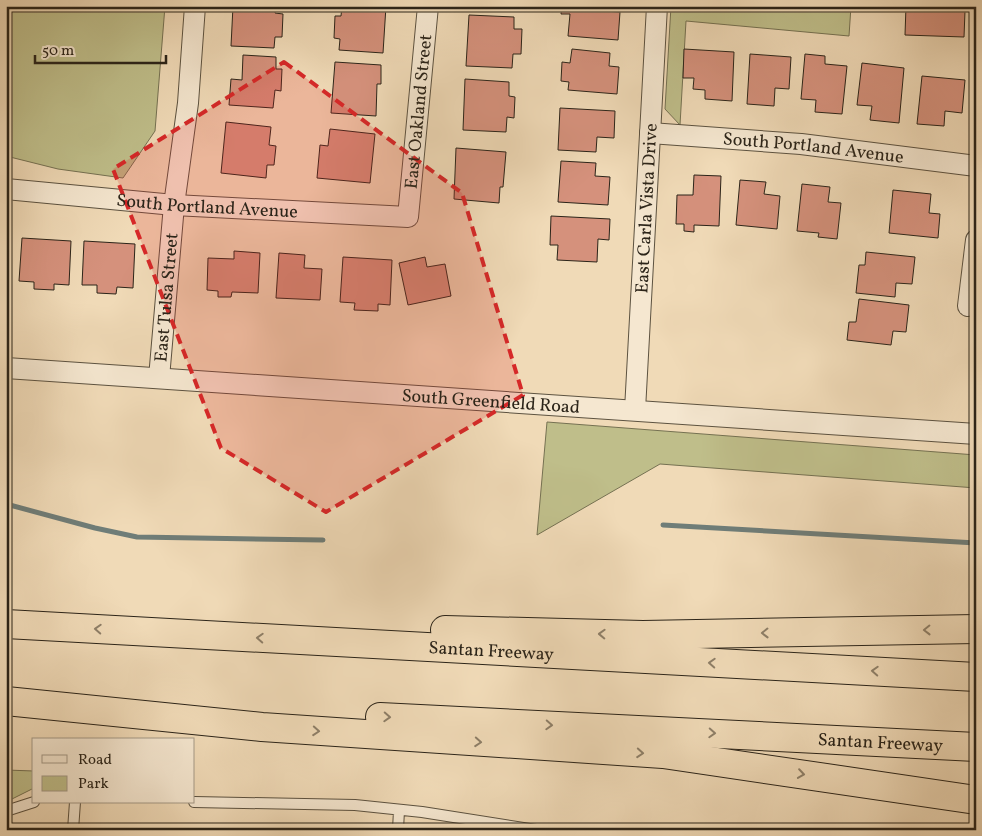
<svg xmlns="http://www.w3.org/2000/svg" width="982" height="836" font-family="Vollkorn,serif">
<rect width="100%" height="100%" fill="#f0dab7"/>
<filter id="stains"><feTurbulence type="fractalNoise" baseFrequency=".004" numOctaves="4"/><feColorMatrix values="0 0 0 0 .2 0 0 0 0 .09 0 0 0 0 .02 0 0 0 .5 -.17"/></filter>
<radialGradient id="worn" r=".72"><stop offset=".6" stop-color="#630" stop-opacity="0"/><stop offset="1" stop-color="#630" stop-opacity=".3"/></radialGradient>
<!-- green -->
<path fill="#bfbe8a" stroke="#757152" d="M6 6H165L155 131 123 178 58 169 6 156Z
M671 6H851L849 36 686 21 680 125 665 109Z
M547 422 976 455V488L660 464 537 535Z
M6 770 34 771V788L6 802Z"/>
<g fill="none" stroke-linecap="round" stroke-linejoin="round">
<!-- stream -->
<path stroke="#6f7d78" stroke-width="5" d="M6 504 95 528 137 537 323 540
M663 525 976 543"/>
</g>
<!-- building -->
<path fill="#d5917c" stroke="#2b2419" d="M233 6H276L275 13 283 14 282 37H275L274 48 231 46Z
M342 6H386L383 53 339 50 340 39 334 38 335 16H341Z
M477 6H509L508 10Z
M562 6H605L604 11 620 12 618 40 568 36 570 14H561Z
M906 6H953V10L965 11 964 37 905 35Z
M469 15 514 17V29H522L521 54H513L512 68 466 66Z
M572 49 610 53 609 66 619 67 617 94 568 90 569 82 561 81 562 62 570 63Z
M684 49 734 52 732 101 705 99V90L693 89 694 78H683Z
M750 54 791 57 789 89 775 88 774 106 747 104Z
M805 54 825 56V64L847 66 842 114 815 112 816 100 801 99Z
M243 55 276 57V69H282L281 91 275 90 273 108 229 105 231 79 242 80Z
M335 62 381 65V84H377L376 116 331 113Z
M862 63 904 68 899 123 870 120 872 106 857 105Z
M922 76 965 80 962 113 945 111 944 126 917 124Z
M465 79 509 82V96L515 97 514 118 507 117 506 132 463 130Z
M560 108 615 111 614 138 597 137 596 152 558 150Z
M226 122 271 127 269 145 276 146 274 165H267L266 178 221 173Z
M330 129 375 134 370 183 317 178 320 145 328 146Z
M456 148 506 152 503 187H500L499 203 454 199Z
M561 161 596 163 595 176 610 177 608 205 558 202Z
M694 175 721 176 719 226 694 225V232L684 231V224H676L677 195H693Z
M740 180 766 182 764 194 780 196 777 229 736 225Z
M802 184 830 187 828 202 841 203 837 239 818 237 819 233 797 231Z
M893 190 931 194 929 213 940 214 938 238 889 233Z
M551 216 610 219 609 240 598 239 597 262 557 260 558 245H550Z
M22 238 71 241 69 285 54 284V290L34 289V282L19 281Z
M84 241 135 244 133 288 117 287 116 294 97 293V285H82Z
M6 249H9L8 278H6Z
M234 251 260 253 258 293 232 292 231 297H218V291L207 290 208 258 234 259Z
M866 252 915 257 912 284 896 283 895 297 856 293 859 265H865Z
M279 253 305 255 304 268 322 269 320 300 276 298Z
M343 257 392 260 390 305 378 304V311L354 310 355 303 340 302Z
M425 257 427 267 445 264 451 296 408 305 399 263Z
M859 299 909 305 906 332 893 331 891 345 847 340 849 322H856Z"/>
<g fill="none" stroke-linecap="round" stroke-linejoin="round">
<!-- service casing -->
<g stroke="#5c5240" stroke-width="12">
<path id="service" d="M194 802 355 805 422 812 536 830
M6 811 34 802
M73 830 75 802
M398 830 399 810"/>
</g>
<!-- minor casing -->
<g stroke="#5c5240" stroke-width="22">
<g id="minor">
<path id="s1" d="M650 133 801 144 976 166"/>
<path id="s2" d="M6 189 174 205 408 217 428 6"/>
<path d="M968 306 976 240"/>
<path id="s3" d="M6 368 976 434"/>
<path id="s4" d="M159 378 174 205 188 103 195 6"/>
<path id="s5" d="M635 410 657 6"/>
</g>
</g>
<!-- motorway casing -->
<g stroke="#2b2419" stroke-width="30">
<g id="motorway">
<path id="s6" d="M6 624 976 677"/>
<path d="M445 630 643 635 976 629"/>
<path d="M6 701 262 727 663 754 976 800"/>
<path id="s7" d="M380 717 976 747"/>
</g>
</g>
<!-- service -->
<use href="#service" stroke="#f5e7d0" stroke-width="10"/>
<!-- minor -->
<use href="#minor" stroke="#f5e7d0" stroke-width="20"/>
<!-- motorway -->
<use href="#motorway" stroke="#f0dab7" stroke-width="28"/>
</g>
<!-- one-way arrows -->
<defs><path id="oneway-chevron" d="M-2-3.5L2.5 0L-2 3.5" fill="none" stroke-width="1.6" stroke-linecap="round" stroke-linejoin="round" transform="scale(1.25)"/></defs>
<g stroke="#8e7f68">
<use href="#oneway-chevron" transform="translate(98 629) rotate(-177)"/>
<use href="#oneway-chevron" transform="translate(927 630) rotate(179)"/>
<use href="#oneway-chevron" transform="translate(765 633) rotate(179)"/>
<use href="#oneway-chevron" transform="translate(602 634) rotate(-178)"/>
<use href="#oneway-chevron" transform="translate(260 638) rotate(-177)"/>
<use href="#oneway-chevron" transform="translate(712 663) rotate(-177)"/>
<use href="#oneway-chevron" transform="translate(875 671) rotate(-177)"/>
<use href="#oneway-chevron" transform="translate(387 717) rotate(3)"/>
<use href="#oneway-chevron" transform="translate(549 725) rotate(3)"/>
<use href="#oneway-chevron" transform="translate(316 731) rotate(4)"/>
<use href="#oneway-chevron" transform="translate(712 733) rotate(3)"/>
<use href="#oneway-chevron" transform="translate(478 742) rotate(4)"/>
<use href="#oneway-chevron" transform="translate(640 753) rotate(4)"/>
<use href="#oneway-chevron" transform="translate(801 774) rotate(8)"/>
</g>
<!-- marked area -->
<path fill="#d62828" fill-opacity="0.2" stroke="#d62828" stroke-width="4" stroke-dasharray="10 6" stroke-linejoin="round" d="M284 62 462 193 523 395 326 512 221 448 113 169Z"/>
<g text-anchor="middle" stroke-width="5" stroke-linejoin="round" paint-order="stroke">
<!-- street labels -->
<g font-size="18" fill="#2b2419" stroke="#f5e7d0">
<text dy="6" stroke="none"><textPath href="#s2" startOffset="509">East Oakland Street</textPath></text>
<text dy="6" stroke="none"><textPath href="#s1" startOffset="164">South Portland Avenue</textPath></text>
<text dy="6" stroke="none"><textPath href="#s2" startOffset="202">South Portland Avenue</textPath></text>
<text dy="6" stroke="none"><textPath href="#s5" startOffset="202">East Carla Vista Drive</textPath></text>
<text dy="6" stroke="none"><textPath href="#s4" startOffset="81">East Tulsa Street</textPath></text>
<text dy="6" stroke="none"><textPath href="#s3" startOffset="486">South Greenfield Road</textPath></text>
<text dy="6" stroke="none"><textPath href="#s6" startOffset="486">Santan Freeway</textPath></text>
<text dy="6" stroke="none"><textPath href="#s7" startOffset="501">Santan Freeway</textPath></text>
</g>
</g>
<!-- margin -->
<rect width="982" height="836" fill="none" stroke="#f0dab7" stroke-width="25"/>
<rect x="8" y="8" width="967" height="821" fill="none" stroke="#2b2419" stroke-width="2.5"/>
<rect x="12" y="12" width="957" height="811" fill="none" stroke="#2b2419"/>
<!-- legend -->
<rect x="32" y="738" width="162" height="65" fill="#f5e7d0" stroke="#a49987"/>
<rect x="42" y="755" width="25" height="8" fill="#f5e7d0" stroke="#a49987"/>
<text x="78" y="764" font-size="15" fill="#2b2419">Road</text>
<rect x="42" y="776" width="25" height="15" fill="#bfbe8a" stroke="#a49987"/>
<text x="78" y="788" font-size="15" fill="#2b2419">Park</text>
<!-- scale -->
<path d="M35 55v8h131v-8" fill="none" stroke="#2b2419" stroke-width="2.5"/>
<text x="42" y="55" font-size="15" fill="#2b2419" stroke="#f5e7d0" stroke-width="4" paint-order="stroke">50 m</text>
<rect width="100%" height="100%" filter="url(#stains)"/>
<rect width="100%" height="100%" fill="url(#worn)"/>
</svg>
